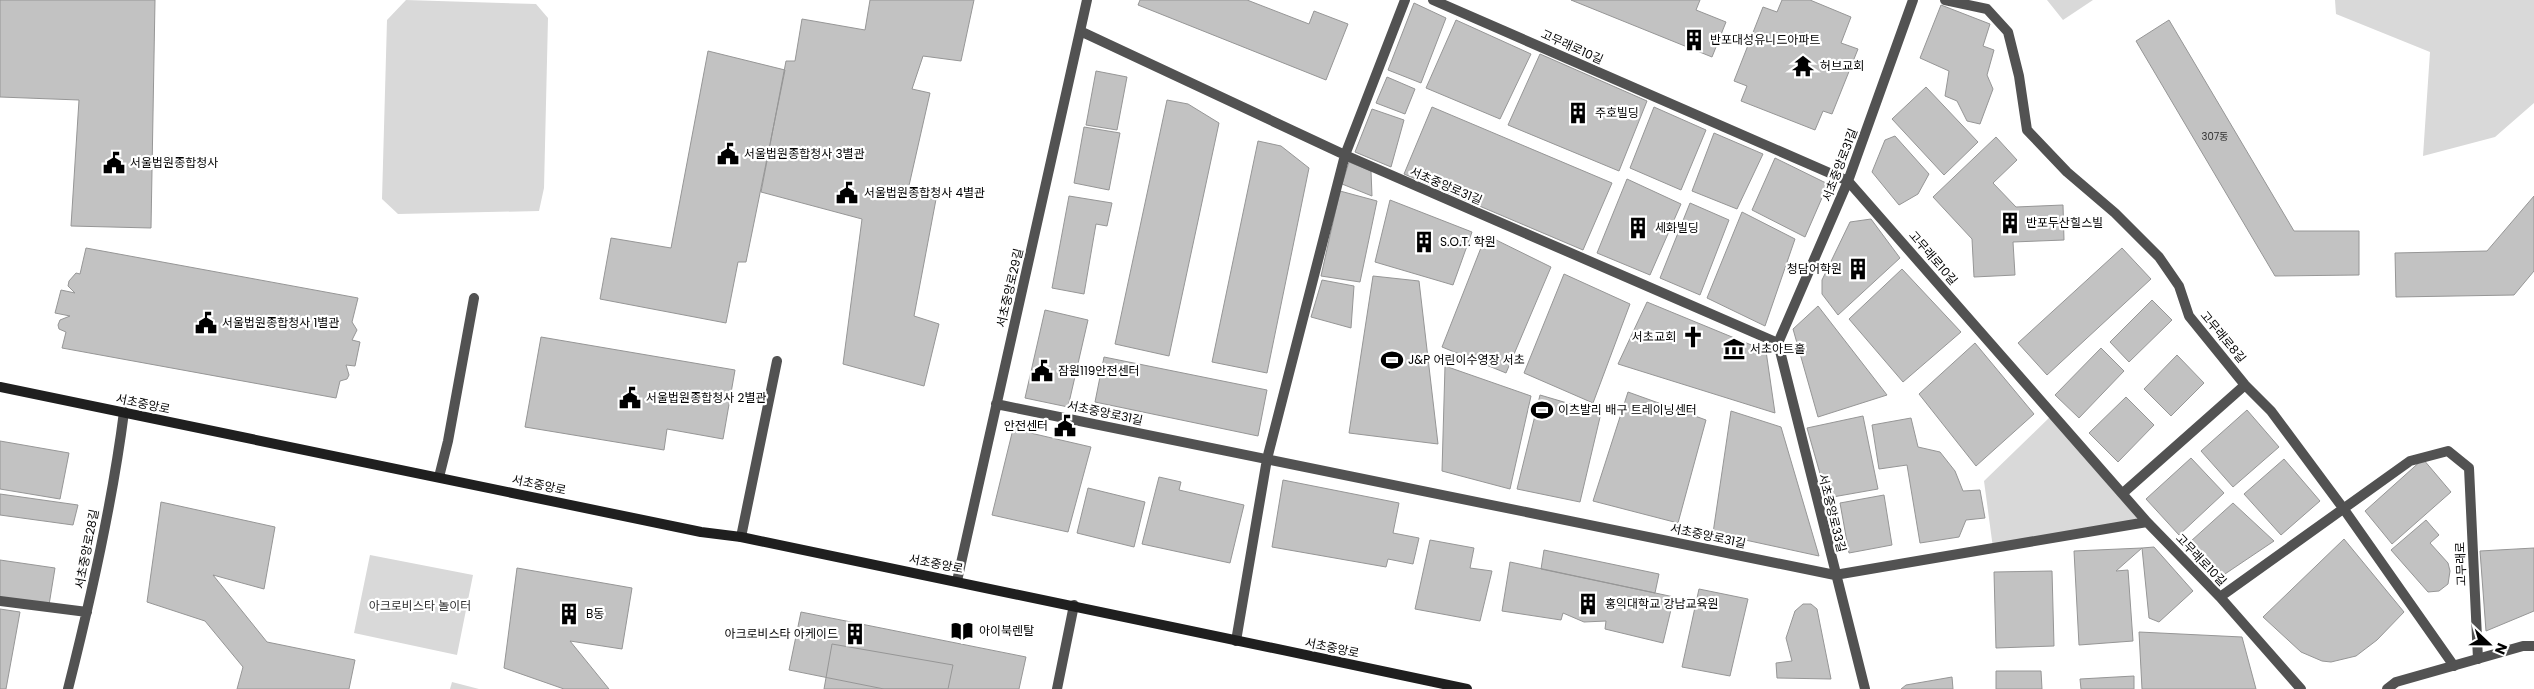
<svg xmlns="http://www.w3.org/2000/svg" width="2534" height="689" font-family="Poppins,'Noto Sans KR',sans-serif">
<rect width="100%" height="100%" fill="#fff"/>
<!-- green -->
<path fill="#d9d9d9" d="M406 0 536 4 548 18 544 188 539 211 398 214 382 199 387 20Z
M2047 0H2093L2063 20Z
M2335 0H2534V103L2495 137 2423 156 2430 52 2336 14Z
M2053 414 2147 522 1993 548 1984 481Z
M370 555 473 575 457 655 354 633Z
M452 682 479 689H450Z"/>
<!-- building -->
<path fill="#c2c2c2" stroke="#969696" d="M0 0H155L151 228 71 226 79 100 0 97Z
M870 0H974L961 61 923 56 912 89 930 93 908 190 937 194 914 316 939 324 924 386 843 364 862 219 761 192 786 61H795L802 19 865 30Z
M1140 0H1247L1309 24 1314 11 1348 24 1326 80 1138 5Z
M1571 0H1700L1696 10 1726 22 1712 57Z
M1782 0H1810L1851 17 1841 43 1858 49 1832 114 1823 111 1815 130 1741 101 1747 86 1734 81 1763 7 1777 12Z
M1414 3 1446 18 1421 83 1388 70Z
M1941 5 1990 24 1983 46 1994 50 1987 75 1993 89 1980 124 1967 121 1957 101 1945 96 1949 71 1920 58Z
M1456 20 1531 54 1500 119 1426 88Z
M2169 20 2294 231H2359V275L2275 276 2136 41Z
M708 51 785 70 746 262H738L726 323 600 299 611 238 671 248Z
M1540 54 1647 101 1619 171 1508 125Z
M1096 71 1127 77 1117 130 1086 125Z
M1387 77 1415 89 1405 114 1376 103Z
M1926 87 1978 142 1944 175 1892 119Z
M1167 100 1188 104 1219 123 1169 356 1115 344Z
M1432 107 1612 183 1583 250 1404 174Z
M1654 107 1706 130 1681 190 1630 168Z
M1372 109 1404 120 1391 167 1355 152Z
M1084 127 1120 133 1109 190 1074 183Z
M1714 133 1763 154 1737 209 1692 191Z
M1895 136 1929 174 1918 194 1899 205 1872 172 1885 140Z
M1996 137 2017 160 1993 183 2016 207 2063 205 2064 240 2013 242 2015 275 1974 277 1972 239 1933 197Z
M1258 141 1281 146 1309 168 1267 373 1212 362Z
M1775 158 1828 184 1805 237 1752 210Z
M1349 162 1371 171 1372 196 1342 184Z
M1627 179 1681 204 1650 275 1597 253Z
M1340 191 1377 201 1360 282 1321 276Z
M1069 196 1112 203 1107 226 1096 224 1084 294 1052 288Z
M2534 196V271L2514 295 2396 297 2395 253 2487 251Z
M1390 200 1472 232 1453 285 1375 262Z
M1690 203 1729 220 1700 295 1660 278Z
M1742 212 1795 239 1765 326 1707 298Z
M1871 219 1900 258 1838 315 1822 294V280L1850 222Z
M1486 235 1551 267 1506 373 1442 347Z
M86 248 358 298 352 322 357 330 352 340 360 342 355 366 346 365 349 375 347 379 340 381 336 398 62 348 66 332 59 329 58 325 60 320 70 316 55 313 61 290 75 293 68 286 69 281 76 273 80 274Z
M2122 248 2151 279 2047 375 2018 343Z
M1902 269 1961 332 1903 382 1849 319Z
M1564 274 1630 304 1593 403 1524 373Z
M1373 276 1419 281 1438 444 1349 433Z
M1322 280 1354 286 1351 328 1311 317Z
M2152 300 2172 320 2129 362 2110 342Z
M1647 302 1766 351 1775 413 1618 364Z
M1818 306 1887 395 1818 417 1793 329Z
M1045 310 1088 320 1068 407 1025 398Z
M541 337 735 370 723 439 667 429 664 450 525 427Z
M1975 343 2034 414 1976 466 1919 394Z
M2101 348 2124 371 2079 418 2055 395Z
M2177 355 2204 383 2171 416 2144 389Z
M1104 357 1267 390 1258 436 1095 402Z
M1445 366 1531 396 1510 489 1442 471Z
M1628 392 1706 420 1678 523 1593 501Z
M1540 395 1601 413 1580 502 1517 489Z
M2126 397 2154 425 2118 462 2089 433Z
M2247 410 2279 447 2233 487 2201 451Z
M1731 411 1781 427 1819 556 1713 533Z
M1863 416 1878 489 1827 498 1807 428Z
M1911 418 1918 447 1940 452 1955 471 1963 491 1980 490 1985 518 1966 520 1959 537 1920 543 1907 465 1879 469 1872 425Z
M1013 429 1091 447 1068 532 992 515Z
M0 441 69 453 60 499 0 489Z
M2191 458 2224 493 2179 535 2146 499Z
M2284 459 2320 501 2281 535 2244 494Z
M2423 459 2451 492 2392 544 2365 511Z
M1159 477 1181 482 1179 490 1244 505 1230 563 1142 544Z
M1283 480 1399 503 1393 533 1419 538 1413 564 1388 559 1386 567 1272 547Z
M1088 488 1145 502 1134 547 1077 533Z
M0 494 78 505 73 525 0 515Z
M1884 495 1892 545 1849 553 1840 503Z
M161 502 275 527 264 589 213 575 267 642 355 660 349 689H237L243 667 205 621 147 602Z
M2233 503 2274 541 2219 578 2191 541Z
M2426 520 2439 535 2430 543 2448 563 2450 571 2448 584 2439 591 2428 592 2391 550Z
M2344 539 2404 612 2377 640 2356 656 2331 662 2322 661 2301 652 2263 617Z
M1430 540 1474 548 1470 568 1492 571 1480 621 1415 609Z
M2154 547 2193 591 2159 622 2149 618 2142 548Z
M2142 548 2116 571 2128 570 2133 641 2079 645 2074 551Z
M2534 548V611L2486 631 2480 551Z
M1544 550 1659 574 1655 593 1541 569Z
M0 560 55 568 49 605 0 597Z
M1510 562 1674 597 1663 643 1605 629 1606 621 1584 622 1563 613 1561 620 1502 611Z
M517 568 632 588 622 649 570 641 609 689H564L504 668Z
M2052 571 2054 646 1996 648 1994 572Z
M1699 589 1748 599 1730 676 1682 667Z
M1803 604H1811L1817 609 1831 679 1777 678 1776 663 1792 661 1786 638 1795 611Z
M0 609 20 612 6 689H0Z
M801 612 1026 657 1019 689H884L789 670Z
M2139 632 2242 637 2256 689H2142Z
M832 644 953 665 948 689H824Z
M1996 671H2041L2042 689H1996Z
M2134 676V689H2081L2080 679Z
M1952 677 1953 689H1901L1906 685Z"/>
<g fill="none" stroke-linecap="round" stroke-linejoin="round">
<!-- minor -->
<path stroke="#525252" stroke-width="10" d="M1433 0 1848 181 2147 522 2220 597 2301 689
M1945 0 1987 9 2008 32 2019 76 2027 130 2067 172 2115 213 2159 257 2179 286 2189 316 2245 385 2271 411 2343 508 2454 666
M1080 31 1345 155 1778 343
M1778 343 1848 181 1913 0
M1778 343 1865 689
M996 404 1835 575 2147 522
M439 477 448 441 474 298
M2123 493 2245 385
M741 537 777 361
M957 581 1087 0
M2220 597 2410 461 2448 451 2469 468 2478 659
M0 601 87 612
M1236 641 1267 459 1345 155 1405 0
M68 689C91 598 112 506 124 412
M1057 689 1074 605"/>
<!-- tertiary -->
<path stroke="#525252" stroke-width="10" d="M2387 689 2396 682 2523 646H2534"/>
<!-- secondary -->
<path stroke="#1f1f1f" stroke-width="10" d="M0 387 701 532 741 537C983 586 1225 638 1467 689"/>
</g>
<!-- icons -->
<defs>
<g id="building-bare" transform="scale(1.725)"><path d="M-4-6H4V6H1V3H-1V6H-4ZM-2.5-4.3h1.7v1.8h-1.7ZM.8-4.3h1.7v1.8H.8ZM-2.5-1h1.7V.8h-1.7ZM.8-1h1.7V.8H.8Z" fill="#000" stroke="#fff" stroke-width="2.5" paint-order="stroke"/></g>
<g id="temple-bare" transform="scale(1.725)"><path d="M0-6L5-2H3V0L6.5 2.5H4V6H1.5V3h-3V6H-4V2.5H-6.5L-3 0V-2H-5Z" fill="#000" stroke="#fff" stroke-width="2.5" paint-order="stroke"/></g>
<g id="civic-bare" transform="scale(1.725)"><path d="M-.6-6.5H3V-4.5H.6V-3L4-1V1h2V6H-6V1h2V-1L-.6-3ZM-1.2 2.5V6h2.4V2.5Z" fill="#000" stroke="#fff" stroke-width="2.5" paint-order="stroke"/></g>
<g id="church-bare" transform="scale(1.725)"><path d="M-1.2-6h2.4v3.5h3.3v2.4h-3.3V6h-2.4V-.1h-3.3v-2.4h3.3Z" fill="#000" stroke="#fff" stroke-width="2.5" paint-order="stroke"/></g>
<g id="museum-bare" transform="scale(1.725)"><path d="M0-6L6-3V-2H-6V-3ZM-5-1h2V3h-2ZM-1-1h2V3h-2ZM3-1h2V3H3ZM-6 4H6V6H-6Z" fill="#000" stroke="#fff" stroke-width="2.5" paint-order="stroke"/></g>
<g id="stadium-bare" transform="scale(1.725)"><path d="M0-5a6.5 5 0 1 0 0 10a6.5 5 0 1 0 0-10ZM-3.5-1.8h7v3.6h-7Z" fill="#000" stroke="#fff" stroke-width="2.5" paint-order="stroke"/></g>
<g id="library-bare" transform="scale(1.725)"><path d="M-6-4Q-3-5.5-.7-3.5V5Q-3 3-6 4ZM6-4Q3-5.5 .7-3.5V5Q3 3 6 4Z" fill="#000" stroke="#fff" stroke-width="2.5" paint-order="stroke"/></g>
</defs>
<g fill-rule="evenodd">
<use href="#building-bare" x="1694" y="40"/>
<use href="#temple-bare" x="1803" y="66"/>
<use href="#building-bare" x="1578" y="113"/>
<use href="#civic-bare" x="728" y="154"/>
<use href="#civic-bare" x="114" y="163"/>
<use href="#civic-bare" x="847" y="193"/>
<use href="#building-bare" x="2010" y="223"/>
<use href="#building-bare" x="1638" y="228"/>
<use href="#building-bare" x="1424" y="242"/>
<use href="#building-bare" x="1858" y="269"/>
<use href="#civic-bare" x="206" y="323"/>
<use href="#church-bare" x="1693" y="337"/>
<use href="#museum-bare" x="1734" y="349"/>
<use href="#stadium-bare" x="1392" y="360"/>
<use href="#civic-bare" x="1042" y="371"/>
<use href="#civic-bare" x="630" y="398"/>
<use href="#stadium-bare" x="1542" y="410"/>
<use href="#civic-bare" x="1065" y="426"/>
<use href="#building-bare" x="1588" y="604"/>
<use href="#building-bare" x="569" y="614"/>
<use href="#library-bare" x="962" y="631"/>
<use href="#building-bare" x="855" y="634"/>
</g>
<g text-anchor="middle" stroke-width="4.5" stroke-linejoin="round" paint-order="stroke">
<!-- number labels -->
<g font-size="10" fill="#303030">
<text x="2215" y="140">307동</text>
</g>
<!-- poi labels -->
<g font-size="12" fill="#000" stroke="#fff" text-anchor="start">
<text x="1710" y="44">반포대성유니드아파트</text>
<text x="1820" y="70">허브교회</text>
<text x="1595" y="117">주호빌딩</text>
<text x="744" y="158">서울법원종합청사 3별관</text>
<text x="130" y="167">서울법원종합청사</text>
<text x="864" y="197">서울법원종합청사 4별관</text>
<text x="2026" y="227">반포두산힐스빌</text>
<text x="1655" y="232">세화빌딩</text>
<text x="1440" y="246">S.O.T. 학원</text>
<text x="1842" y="273" text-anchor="end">청담어학원</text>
<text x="222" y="327">서울법원종합청사 1별관</text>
<text x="1676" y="341" text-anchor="end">서초교회</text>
<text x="1750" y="353">서초아트홀</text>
<text x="1408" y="364">J&amp;P 어린이수영장 서초</text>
<text x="1058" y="375">잠원119안전센터</text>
<text x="646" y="402">서울법원종합청사 2별관</text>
<text x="1558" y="414">이츠발리 배구 트레이닝센터</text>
<text x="1048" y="430" text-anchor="end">안전센터</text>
<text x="1605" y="608">홍익대학교 강남교육원</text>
<text x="586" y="618">B동</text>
<text x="979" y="635">아이북렌탈</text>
<text x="838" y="638" text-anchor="end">아크로비스타 아케이드</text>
</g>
<!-- street labels -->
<g font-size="12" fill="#000" stroke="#fff">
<text transform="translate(1572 47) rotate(24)" y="4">고무래로10길</text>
<text transform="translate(1840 165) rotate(-69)" y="4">서초중앙로31길</text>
<text transform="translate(1446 186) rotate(23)" y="4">서초중앙로31길</text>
<text transform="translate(1933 258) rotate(49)" y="4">고무래로10길</text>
<text transform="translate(1010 288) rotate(-77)" y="4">서초중앙로29길</text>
<text transform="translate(2223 337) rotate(50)" y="4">고무래로8길</text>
<text transform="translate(143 404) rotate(12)" y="4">서초중앙로</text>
<text transform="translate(1105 413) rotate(12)" y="4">서초중앙로31길</text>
<text transform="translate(539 485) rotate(12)" y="4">서초중앙로</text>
<text transform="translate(1832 513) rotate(76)" y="4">서초중앙로33길</text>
<text transform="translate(1708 536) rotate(12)" y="4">서초중앙로31길</text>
<text transform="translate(87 549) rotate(-79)" y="4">서초중앙로28길</text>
<text transform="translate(2201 560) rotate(46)" y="4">고무래로10길</text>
<text transform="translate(936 564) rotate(11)" y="4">서초중앙로</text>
<text transform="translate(2461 564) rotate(-92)" y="4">고무래로</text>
<text transform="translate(1332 648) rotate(12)" y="4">서초중앙로</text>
</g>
<!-- park labels -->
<g font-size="12" fill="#303030" stroke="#fff">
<text x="420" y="610">아크로비스타 놀이터</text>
</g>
</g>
<!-- north arrow -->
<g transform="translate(2489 644) rotate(112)" stroke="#ffffff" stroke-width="4" paint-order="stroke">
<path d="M0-4L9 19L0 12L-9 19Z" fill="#000000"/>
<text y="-8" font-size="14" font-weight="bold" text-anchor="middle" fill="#000000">N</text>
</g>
</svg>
